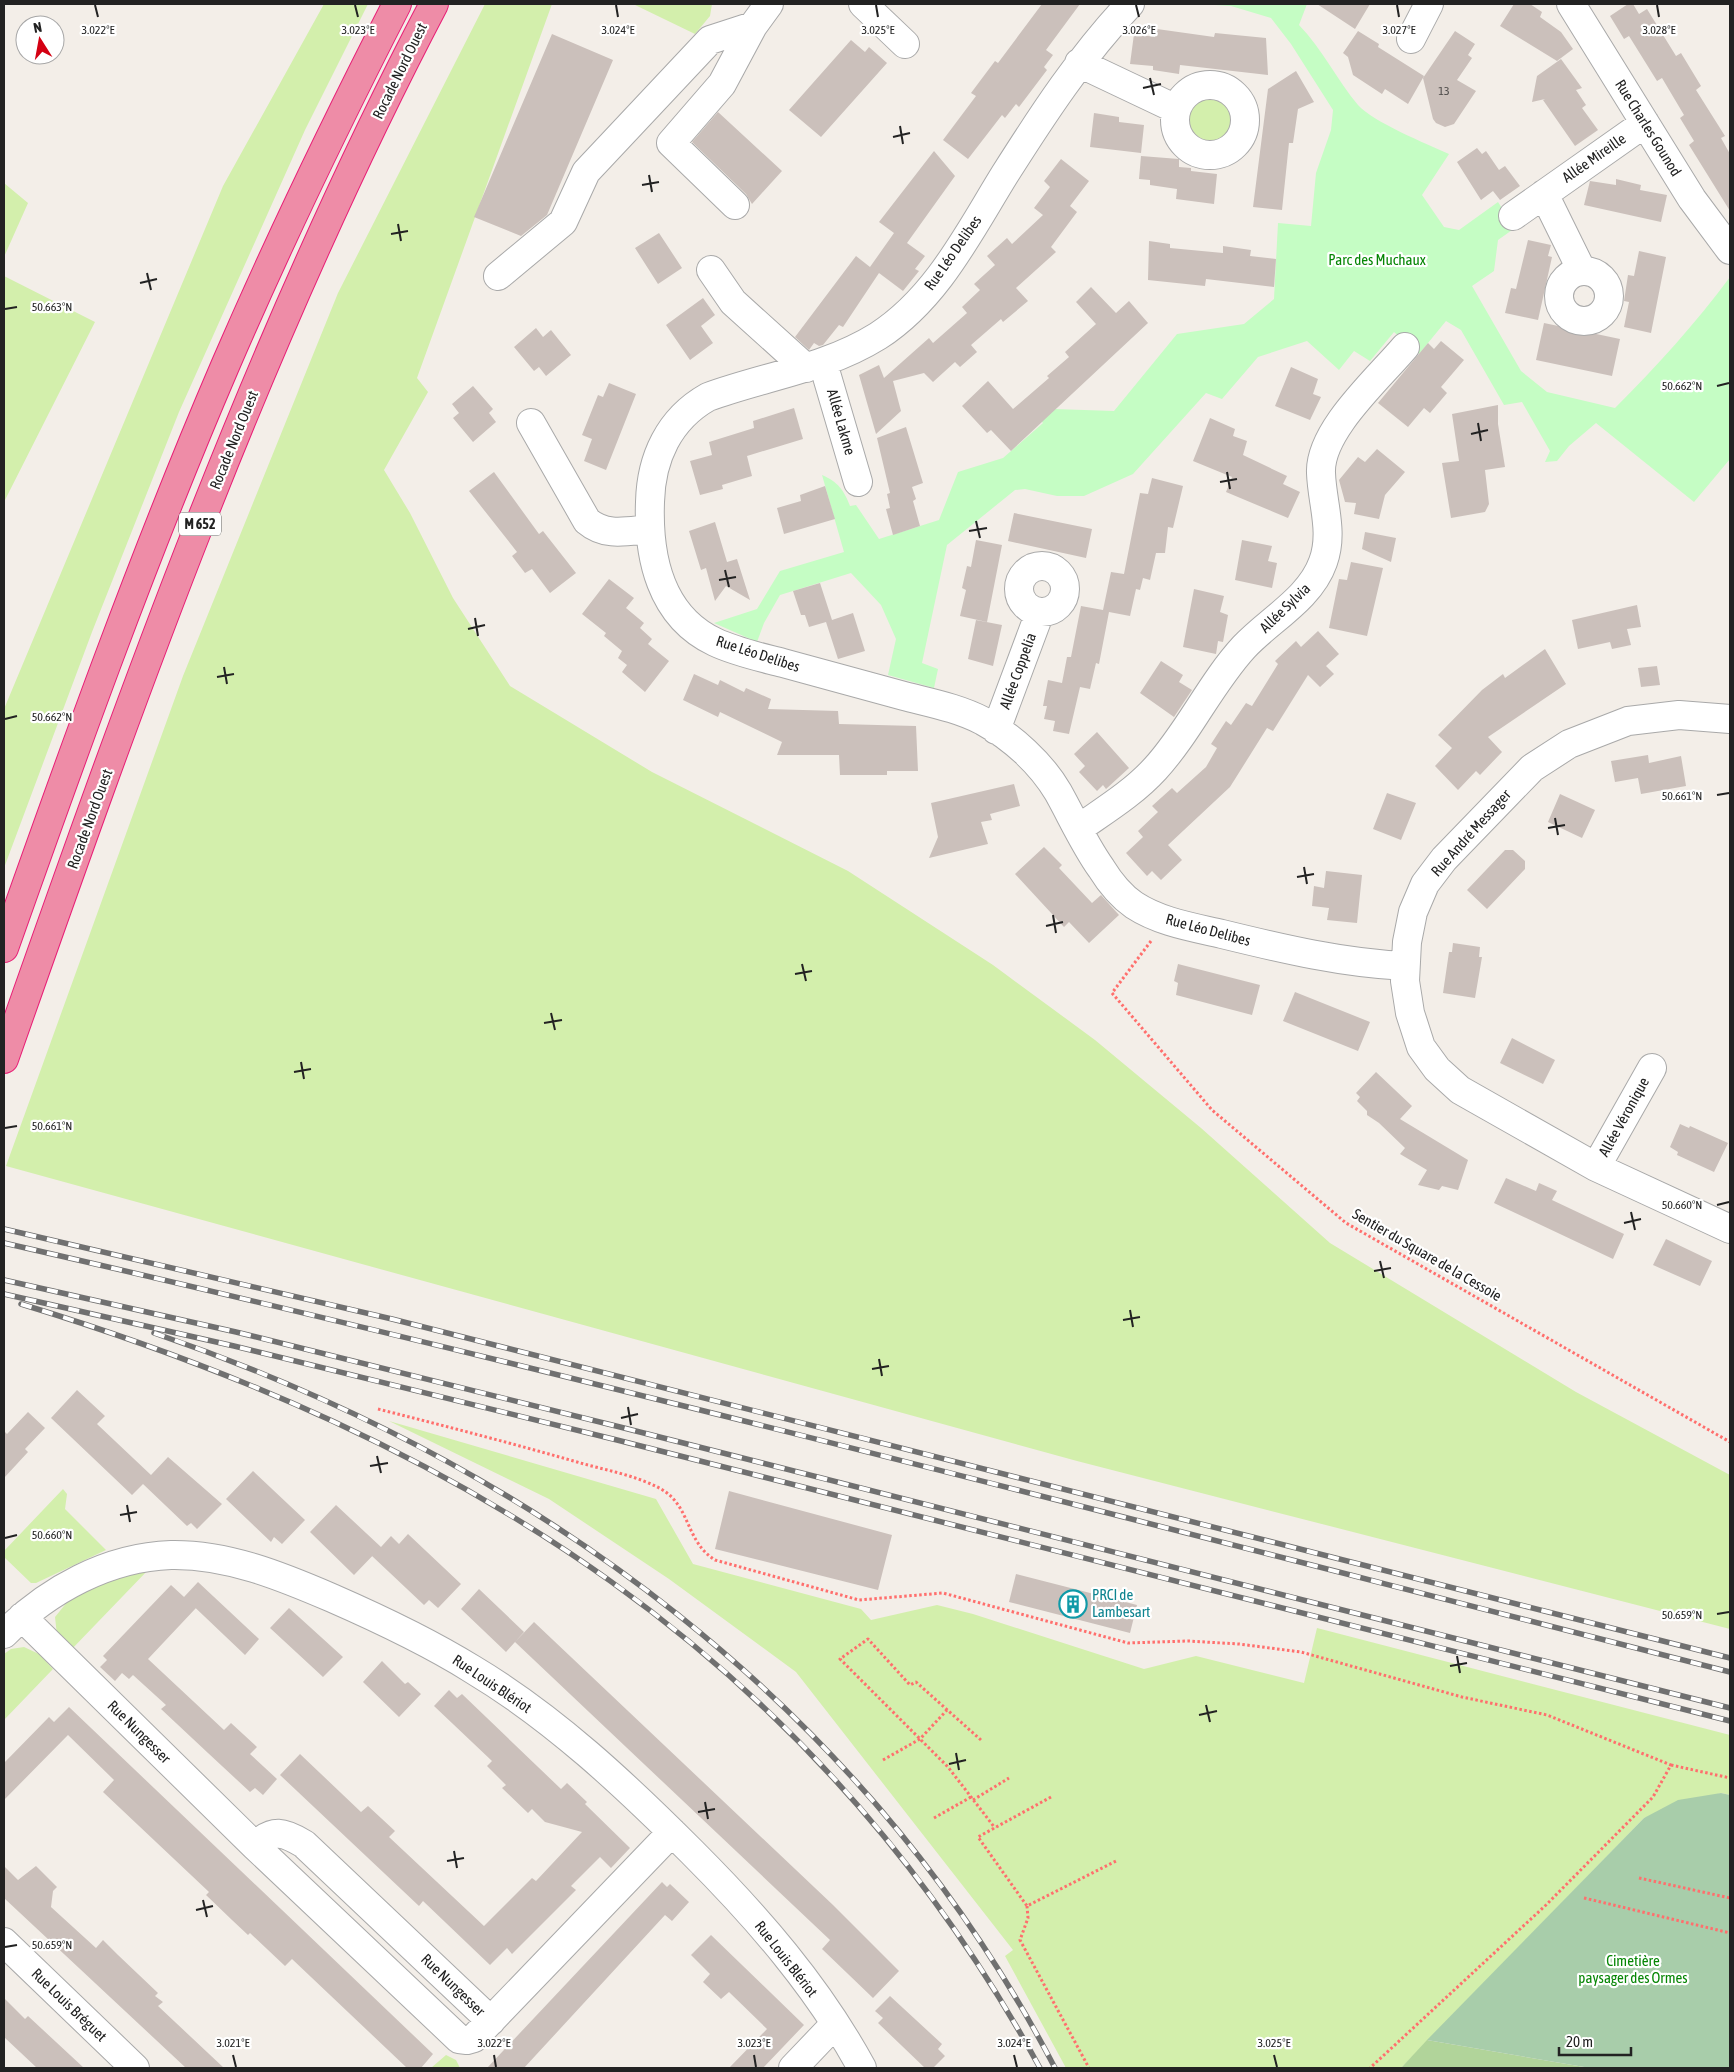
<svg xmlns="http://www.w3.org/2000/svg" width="1734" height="2072" font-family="'Asap Condensed',sans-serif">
<rect width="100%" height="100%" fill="#f3eee8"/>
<!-- grass -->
<path fill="#d3efac" d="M324 4H368L305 130 179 412 92 632 4 868V709L223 186Z
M485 4H552L417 378 428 392 384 470 410 513 453 598 510 686 652 772 848 871 993 965 1095 1040 1201 1128 1330 1243 1576 1392 1730 1475V1629L1077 1461 6 1166 183 676 338 293Z
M633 4H712L710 16 695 34Z
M1189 119a22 22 0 1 1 44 0a22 22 0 1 1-44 0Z
M4 183 28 203 4 257Z
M4 276 95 322 4 502Z
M389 1421 656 1499 693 1564 861 1609 871 1620 937 1605 973 1614 1144 1669 1196 1656 1304 1683 1317 1628 1730 1735V1795L1721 1793 1644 1818 1401 2068H1066L1005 1956 1013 1950 796 1672 669 1579 549 1499Z
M63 1489 67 1494 65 1509 106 1550 36 1583H31L4 1557V1551Z
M149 1569 70 1651 57 1635 55 1617 68 1601 113 1579Z
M24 1647 39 1654 53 1669 4 1720V1654L11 1649Z
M446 2055 456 2060 460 2068H431Z"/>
<!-- forest -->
<path fill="#b1d49a" d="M1427 2040 1590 2068H1401Z"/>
<!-- cemetery -->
<path fill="#a8cdaa" d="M1721 1793 1730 1795V2068H1590L1427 2040 1644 1818 1678 1800Z"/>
<!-- park -->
<path fill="#c5fdc4" d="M1199 4H1307L1299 25C1323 50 1337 80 1358 105 1373 122 1427 144 1449 154L1422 195 1444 227 1459 230 1498 202 1515 228 1498 240 1494 271 1472 286 1521 371 1547 392 1615 408C1657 366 1695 324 1730 277V459L1694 502 1596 423 1569 446 1557 461 1545 462 1550 451 1522 402 1504 405 1461 330 1446 321 1419 354 1394 332 1370 361 1354 351 1339 370 1307 341 1258 357 1222 399 1206 393 1133 474 1084 496H1057L1025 489 1015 490 947 545 922 663 938 669 934 688 888 675 896 639 881 605 851 573 780 595 764 623 757 642 714 623 757 609 780 571 844 552 822 475C838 482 844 490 850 506L856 505 879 539 939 520 958 472 1003 458 1043 423 1026 403 1054 409 1114 411 1177 334 1244 324 1274 299 1278 223 1311 226 1316 173 1331 130 1333 110 1291 44 1271 18 1231 6Z"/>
<!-- building -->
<path fill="#cbc0bb" d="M1042 4H1080L1046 50 1053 55 1044 67 1047 70 1019 107 1016 104 1005 118 1002 115 968 159 943 140 976 96 971 93 995 61 998 63Z
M1317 4H1370L1355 29Z
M1514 4H1530L1542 12 1540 17 1561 32 1573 49 1557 61 1500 26Z
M1628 4H1633L1639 14 1647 9 1676 56 1681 53 1701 86 1696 90 1725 136 1721 138 1730 154V211L1689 145 1694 141 1680 118 1684 115 1662 78 1657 81 1629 36 1624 39 1610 16Z
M1157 29 1214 37 1215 33 1266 38 1268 75 1180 65 1179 74 1153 70V66L1130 64 1134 34 1155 37Z
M1358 31 1379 44 1378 47 1424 76 1408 104 1385 89 1382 94 1353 75 1348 57 1343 53Z
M1455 31 1475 44 1468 55 1472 58 1457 80 1476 91 1454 124 1445 127 1436 123 1433 119 1423 78Z
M552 34 613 60 547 215 521 236 474 217Z
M851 40 865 52 869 47 887 63 821 137 789 110Z
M1561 59 1582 88 1576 90 1586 105 1582 108 1598 130 1575 146 1543 100 1545 99 1532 102 1537 76Z
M1296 71 1314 102 1298 109 1293 143H1289L1282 210 1253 207 1268 89Z
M718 112 782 171 752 204 746 194 692 142Z
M1094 113 1119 117V122L1144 125 1141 153 1090 147Z
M1477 148 1482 154 1486 151 1499 170 1505 166 1520 186 1500 200 1493 191 1481 200 1457 162Z
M934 151 955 176 907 243 925 256 915 269 919 271 903 291 879 273 843 327 839 325 823 345 819 346 814 343 809 350 795 337 856 256 870 267 894 233 879 222Z
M1141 156 1179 159V167L1191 168V171L1217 174 1214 204 1176 199 1177 189 1150 185V180L1139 179Z
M1061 159 1089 181 1070 206 1077 212 1051 247 1056 252 1016 288 1028 301 1003 322 1001 319 971 345 977 352 960 367 955 362 933 382 924 373 893 381 901 411 876 434 859 375 879 365 884 378 929 338 933 343 967 313 962 307 980 290 974 284 995 265 987 256 1007 238 1012 244 1043 215 1034 208 1050 187 1044 181Z
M1616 179 1641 185 1640 190 1667 195 1661 222 1584 205 1590 181 1616 185Z
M659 233 682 268 658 284 635 248Z
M1528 240 1551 245 1548 256 1552 257 1538 320 1505 313 1511 288 1516 289Z
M1149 241 1170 244V248L1223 253V246L1251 250 1250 256 1276 259 1274 287 1206 279 1205 286 1148 280Z
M1639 251 1666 257 1651 333 1624 327 1629 302 1624 301 1628 275 1634 276Z
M1091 287 1116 313 1129 301 1148 323 1011 451 991 430 987 433 962 406 988 381 1013 409 1049 378 1047 376 1069 357 1065 352 1096 324 1076 302Z
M703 298 715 315 701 326 713 343 690 360 666 325Z
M1544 323 1620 339 1612 376 1536 360Z
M536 328 543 337 551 330 571 355 546 376 539 367 534 371 514 347Z
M1441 341 1464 360 1441 387 1447 393 1430 413 1424 408 1408 427 1378 403 1428 343 1434 349Z
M1291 367 1318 379 1313 394 1321 397 1310 420 1275 406Z
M609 383 636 394 606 470 584 461 592 439 582 435 598 395 603 397Z
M473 386 493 409 489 413 496 422 473 442 453 418 459 413 452 404Z
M1498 405V424L1505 467 1485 470 1489 504 1485 512 1451 518 1442 463 1459 461 1452 414Z
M794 408 803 439 747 456 752 476 722 485 723 489 700 495 690 461 712 455 709 442 754 428 753 421Z
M1210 418 1235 429 1233 436 1247 441 1243 455 1287 476 1283 484 1300 492 1288 518 1226 492 1232 477 1193 461Z
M906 427 923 483 912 487 916 499 913 501 920 526 893 535 886 509 890 508 887 494 890 493 877 438Z
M1377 449 1405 472 1385 495 1379 519 1354 514 1356 503 1345 502 1339 480 1358 457 1365 462Z
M494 472 539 534 543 531 576 573 550 593 532 569 525 573 512 556 517 552 469 491Z
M1152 478 1183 486 1173 528 1168 527 1165 553H1156L1150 580 1143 578 1140 590 1136 589 1130 616 1109 612 1099 664 1096 663 1090 689 1080 687 1069 734 1053 731 1055 721 1044 719 1047 706H1043L1048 680 1062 683 1067 657H1071L1081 606 1103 610 1111 572 1124 574 1140 493 1148 494Z
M825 486 835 519 784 534 777 508 801 501 800 495Z
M1014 513 1092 529 1086 558 1008 541Z
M715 522 727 562 737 559 750 600 726 586 715 601 706 568 701 570 689 531Z
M1365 532 1396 538 1391 562 1362 549Z
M976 540 1002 545 987 622 960 616 966 590 962 588 967 566 971 567Z
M1242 540 1272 546 1268 561 1277 563 1272 588 1235 580Z
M1351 562 1383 568 1367 636 1329 628 1339 579 1347 580Z
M609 579 634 598 626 608 644 623 640 628 652 639 648 644 669 661 645 692 622 672 627 665 618 658 622 651 604 636 606 633 582 614Z
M820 583 832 620 853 613 865 651 838 659 826 622 809 627 805 615H801L793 591Z
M1194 589 1224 596 1220 612 1228 615 1223 642 1218 641 1216 654 1183 647Z
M1637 605 1641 627 1627 629 1631 645 1612 649 1610 642 1578 649 1572 620Z
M976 620 1002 625 993 666 968 659Z
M1318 631 1339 654 1326 666 1334 674 1320 687 1308 675 1273 731 1267 728 1230 787 1168 845 1182 860 1161 880 1152 871 1147 876 1126 853 1143 837 1138 831 1158 812 1152 806 1172 788 1177 793 1206 767 1217 748 1211 744 1226 721 1231 725 1246 703 1252 706 1278 664 1275 661 1296 641 1301 647Z
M1545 649 1566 684 1488 737 1502 752 1480 775 1476 771 1458 790 1435 766 1452 748 1438 735 1482 690 1503 674 1505 678Z
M1161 661 1183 675 1179 682 1192 690 1174 717 1140 693Z
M1657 666 1660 685 1641 687 1638 668Z
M694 674 718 685 720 680 744 692 746 688 771 699 768 709 838 711 839 724 916 726 918 771H887V775H840L839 755H777L782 742 720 712 718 717 683 700Z
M1097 732 1129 768 1106 789 1103 785 1097 791 1079 772 1085 766 1074 754Z
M1648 755 1649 763 1681 756 1686 786 1641 794 1638 778 1615 782 1611 761Z
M1014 784 1020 806 990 814 992 820 981 822 988 844 929 858 938 837 931 803Z
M1387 793 1416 803 1401 840 1373 829Z
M1560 794 1595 810 1582 838 1548 822Z
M1044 847 1062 865 1059 868 1092 903 1101 895 1119 915 1089 943 1069 922 1064 927 1015 874Z
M1505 850H1513L1525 861V869L1487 909 1467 890Z
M1326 871 1362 875 1357 923 1327 920 1329 908 1312 906 1314 886 1324 888Z
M1453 943 1480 947 1479 957H1482L1475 998 1443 993 1449 952H1452Z
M1178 964 1260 985 1252 1015 1176 995 1178 983 1174 981Z
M1295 992 1370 1022 1358 1051 1283 1021Z
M1512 1038 1555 1060 1543 1084 1500 1063Z
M1376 1072 1412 1106 1400 1119 1468 1160 1458 1190 1442 1186 1439 1190 1418 1185 1427 1170 1400 1154 1405 1148 1379 1123 1367 1115V1111L1357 1101 1360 1097 1356 1093Z
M1680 1124 1689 1128 1690 1126 1728 1143 1714 1172 1677 1155 1678 1152 1670 1147Z
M1506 1178 1536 1191 1539 1183 1557 1191 1552 1200 1624 1234 1613 1259 1494 1203Z
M1666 1239 1712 1261 1700 1286 1653 1265Z
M77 1390 105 1416 97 1424 151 1475 168 1457 222 1504 197 1529 191 1523 187 1526 143 1484 132 1495 51 1418Z
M28 1412 45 1428 25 1449 28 1452 4 1478V1431L7 1434Z
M253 1471 305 1520 282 1544 274 1537 271 1542 226 1499Z
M729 1491 892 1535 878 1590 715 1549Z
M336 1505 381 1547 391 1536 399 1544 408 1534 461 1584 438 1608 429 1600 424 1605 372 1556 380 1548 354 1575 310 1532Z
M1016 1574 1137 1605 1130 1633 1009 1602Z
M198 1582 259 1639 245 1655 184 1597Z
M171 1585 196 1608 148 1659 224 1730 231 1723 257 1747 250 1754 277 1779 263 1795 255 1788 250 1792 208 1753 161 1709 166 1705 133 1675 129 1679 122 1673 115 1681 100 1667 107 1660 103 1656Z
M479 1589 524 1632 506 1652 461 1609Z
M289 1608 343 1657 323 1677 270 1628Z
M534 1622 833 1905 899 1971 873 1998 822 1949 830 1940 515 1642Z
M382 1661 405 1684 408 1682 421 1694 399 1717 363 1682Z
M449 1690 457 1698 462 1694 561 1789 567 1783 587 1802 585 1804 630 1848 611 1868 600 1857 571 1886 576 1890 512 1954 507 1948 490 1965 423 1901 419 1906 280 1775 300 1754 361 1812 368 1806 395 1831 389 1837 484 1926 532 1878 536 1881 582 1832 545 1822 532 1809 528 1813 502 1788 506 1785 487 1766 492 1761 434 1706Z
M69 1707 433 2054 421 2068H407L292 1959 285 1966 250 1933 248 1935 232 1920 206 1895 209 1892 103 1792 114 1780 68 1735 4 1800V1763L49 1717 54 1722Z
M4 1866 18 1880 36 1866 57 1887 53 1891 51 1907 96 1948 103 1940 118 1955 158 1993 155 1996 163 2002 158 2006 224 2068H186L4 1898Z
M662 1882 667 1887 670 1884 689 1902 672 1921 665 1915 524 2068H487Z
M711 1935 804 2025 763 2068H729L767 2029 729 1992 721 1999 703 1982 710 1974 691 1955Z
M890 1996 942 2044 938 2049 945 2056 933 2068H925L878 2023 883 2018 875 2011Z
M4 1998 25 2019 28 2016 84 2068H37L4 2037Z"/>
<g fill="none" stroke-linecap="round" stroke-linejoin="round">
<!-- minor casing -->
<g stroke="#a9a9a9" stroke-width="30">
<path id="minor" d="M863 4 905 44
M1130 4C1081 56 1043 114 1005 174 969 232 937 298 878 336 825 369 765 376 708 397 669 419 651 458 650 502 648 556 660 616 715 642 736 652 760 657 783 663 823 674 864 685 904 696 931 703 958 708 983 721 1012 737 1041 763 1058 792 1072 817 1084 844 1101 868 1109 881 1121 896 1134 905 1160 922 1192 927 1222 934 1283 949 1343 963 1405 966
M1571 4 1692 199 1730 250
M1411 39 1429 4
M1079 63 1176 109
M1175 120a35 35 0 1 1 70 0a35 35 0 1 1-70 0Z
M1544 194 1582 271
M735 205 671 143 722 84 753 26 769 4
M1513 216 1645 123
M711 270 733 302 806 368
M1559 296a25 25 0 1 1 50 0a25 25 0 1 1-50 0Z
M498 276 563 222 586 172 710 40 753 26
M823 363 858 482
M531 423 587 521C606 537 627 531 649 529
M1019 589a23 23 0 1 1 46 0a23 23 0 1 1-46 0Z
M1730 719 1679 715 1628 721 1569 744 1532 768 1444 859 1425 884 1413 912 1407 942 1405 981 1410 1013 1421 1047 1437 1069 1460 1090 1596 1167 1730 1229
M996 730 1040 612
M1078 829C1105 810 1133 793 1155 769 1189 732 1210 684 1244 647 1269 620 1310 599 1323 562 1334 532 1322 503 1321 473 1319 431 1378 379 1405 347
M1596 1167 1652 1068
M22 1617 255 1846 459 2039 467 2040 474 2038 672 1832
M4 1634C48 1590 108 1557 171 1555 227 1554 281 1576 332 1598 380 1619 427 1641 472 1669 554 1718 625 1785 692 1852 757 1917 818 1987 862 2068
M255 1846C273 1828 284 1832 304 1844L491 2021
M4 1942 135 2068
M793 2068 835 2024"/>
</g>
<!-- highway casing -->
<g stroke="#e81e76" stroke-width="30">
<path id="highway" d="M4 948C73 753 143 557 225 366 278 243 336 123 397 4
M4 1059C130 701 257 341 434 4"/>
</g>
<!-- path -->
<path stroke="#ff6f6d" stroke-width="3" stroke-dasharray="2.5 2.5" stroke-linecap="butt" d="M1151 941 1112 993 1212 1110 1346 1223 1730 1442
M378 1409C445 1426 511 1443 577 1462 604 1470 636 1475 661 1489 691 1506 685 1541 715 1560L859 1600 943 1593 1128 1643 1188 1641 1239 1644 1301 1652 1462 1697 1547 1715 1671 1765 1653 1797 1546 1905 1370 2068
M981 1740 916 1682 910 1685 868 1639 840 1659 948 1767 995 1828
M883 1760 920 1739 947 1710
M1671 1765 1730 1778
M1051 1797 978 1837 1027 1906 1116 1861
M973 1800 1009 1778
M934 1818 971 1797
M1639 1878 1730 1898
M1584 1898 1730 1933
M1027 1906 1028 1918 1020 1940 1089 2068"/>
<!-- minor -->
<use href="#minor" stroke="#fff" stroke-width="28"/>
<!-- highway -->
<use href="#highway" stroke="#ee8ca7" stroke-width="28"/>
<!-- rail casing -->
<g stroke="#707070" stroke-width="5.5">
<path id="rail" d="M4 1229 392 1319 1730 1658
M4 1243C582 1375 1156 1526 1730 1672
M4 1280 236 1332 620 1427 1730 1708
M4 1294 234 1346 617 1440 1730 1721
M21 1304C461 1438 814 1655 1040 2068
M154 1333C535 1463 867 1707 1055 2068"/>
</g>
<!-- rail -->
<use href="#rail" stroke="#fff" stroke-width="4" stroke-dasharray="11" stroke-linecap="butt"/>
</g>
<!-- ticks -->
<path fill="none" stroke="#222" stroke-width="2" d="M95 5 98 17M355 5 358 17M616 5 618 17M876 5 878 17M1136 5 1139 17M1397 5 1399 17M1657 5 1659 17M1150 78 1154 95M1143 88 1161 84M900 126 903 144M893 137 910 133M649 175 652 192M642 185 659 182M398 224 401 241M391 234 408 231M147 273 151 290M140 283 157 279M5 309 17 307M1717 386 1729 383M1478 423 1481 441M1471 434 1488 430M1227 472 1230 489M1220 482 1237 479M976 521 980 538M969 531 987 528M725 570 729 587M719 580 736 577M475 618 478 636M468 629 485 625M224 667 227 684M217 677 234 674M5 719 17 716M1717 795 1729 793M1555 818 1558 835M1548 828 1565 825M1304 867 1307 884M1297 877 1314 874M1053 915 1056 933M1046 926 1063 922M802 964 806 981M795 974 812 971M551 1013 555 1030M544 1023 562 1020M301 1062 304 1079M294 1072 311 1069M5 1128 17 1126M1717 1205 1729 1202M1631 1212 1635 1230M1624 1223 1641 1219M1380 1261 1384 1278M1374 1271 1391 1268M1130 1310 1133 1327M1123 1320 1140 1317M879 1359 882 1376M872 1369 889 1366M628 1407 631 1425M621 1418 638 1414M377 1456 381 1473M370 1466 388 1463M127 1505 130 1522M120 1515 137 1512M5 1538 17 1535M1717 1614 1729 1612M1457 1656 1460 1673M1450 1666 1467 1663M1206 1705 1210 1722M1199 1715 1217 1711M956 1753 959 1770M949 1764 966 1760M705 1802 708 1819M698 1812 715 1809M454 1851 457 1868M447 1861 464 1858M203 1900 207 1917M196 1910 213 1906M5 1947 17 1945M233 2055 236 2067M494 2055 496 2067M754 2055 756 2067M1014 2055 1017 2067M1274 2055 1277 2067"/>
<!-- icons -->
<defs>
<g id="building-ring" transform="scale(1.4375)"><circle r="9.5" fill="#fff" stroke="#0f9aa8" stroke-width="1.5"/><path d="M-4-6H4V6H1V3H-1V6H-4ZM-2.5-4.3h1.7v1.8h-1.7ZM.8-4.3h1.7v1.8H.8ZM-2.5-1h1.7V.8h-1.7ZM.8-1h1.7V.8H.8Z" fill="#0f9aa8"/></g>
</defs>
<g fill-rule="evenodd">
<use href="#building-ring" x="1073" y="1604"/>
</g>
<g text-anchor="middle" stroke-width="4.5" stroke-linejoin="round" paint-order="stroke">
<!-- number labels -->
<g font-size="12" fill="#4c4a48">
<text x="1444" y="95">13</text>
</g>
<!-- shield labels -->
<rect fill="#fff" stroke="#646464" stroke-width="1" x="179" y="512.5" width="42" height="23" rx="4"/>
<g font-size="14" font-weight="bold" fill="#222">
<text x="200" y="529">M 652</text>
</g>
<!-- street labels -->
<g font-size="15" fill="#222" stroke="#fff">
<text transform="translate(400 71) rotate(-64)" y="5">Rocade Nord Ouest</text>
<text transform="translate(1648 128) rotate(58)" y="5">Rue Charles Gounod</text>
<text transform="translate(1594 158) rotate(-35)" y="5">Allée Mireille</text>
<text transform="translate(953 253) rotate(-55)" y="5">Rue Léo Delibes</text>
<text transform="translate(841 422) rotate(74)" y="5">Allée Lakme</text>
<text transform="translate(234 440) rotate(-68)" y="5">Rocade Nord Ouest</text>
<text transform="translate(1285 608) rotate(-44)" y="5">Allée Sylvia</text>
<text transform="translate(758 654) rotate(18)" y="5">Rue Léo Delibes</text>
<text transform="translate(1018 671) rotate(-70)" y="5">Allée Coppelia</text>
<text transform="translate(90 819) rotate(-70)" y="5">Rocade Nord Ouest</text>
<text transform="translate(1471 833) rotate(-48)" y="5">Rue André Messager</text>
<text transform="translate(1208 930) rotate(15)" y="5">Rue Léo Delibes</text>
<text transform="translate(1624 1117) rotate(-61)" y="5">Allée Véronique</text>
<text transform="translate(1427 1255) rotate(30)" y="5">Sentier du Square de la Cessoie</text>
<text transform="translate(492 1684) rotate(34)" y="5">Rue Louis Blériot</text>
<text transform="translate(139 1732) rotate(45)" y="5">Rue Nungesser</text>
<text transform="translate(786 1959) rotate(52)" y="5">Rue Louis Blériot</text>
<text transform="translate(453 1985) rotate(44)" y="5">Rue Nungesser</text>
<text transform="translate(69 2005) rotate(44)" y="5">Rue Louis Bréguet</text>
</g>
<!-- park labels -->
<g font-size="15" fill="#068605" stroke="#fff">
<text x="1377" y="265">Parc des Muchaux</text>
<text x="1633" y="1966">Cimetière<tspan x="1633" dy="17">paysager des Ormes</tspan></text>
</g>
<!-- culture labels -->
<g font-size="15" fill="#0d838f" stroke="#fff" text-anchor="start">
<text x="1092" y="1600">PRCI de<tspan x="1092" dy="17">Lambesart</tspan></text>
</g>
</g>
<g font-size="12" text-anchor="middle" fill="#222" stroke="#fff" stroke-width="4.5" stroke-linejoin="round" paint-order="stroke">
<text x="98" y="34">3.022°E</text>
<text x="358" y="34">3.023°E</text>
<text x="618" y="34">3.024°E</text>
<text x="878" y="34">3.025°E</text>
<text x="1139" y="34">3.026°E</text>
<text x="1399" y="34">3.027°E</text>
<text x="1659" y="34">3.028°E</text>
<text x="52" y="311">50.663°N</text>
<text x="1682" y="390">50.662°N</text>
<text x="52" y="721">50.662°N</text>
<text x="1682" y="800">50.661°N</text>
<text x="52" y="1130">50.661°N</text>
<text x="1682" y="1209">50.660°N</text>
<text x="52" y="1539">50.660°N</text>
<text x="1682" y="1619">50.659°N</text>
<text x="52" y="1949">50.659°N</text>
<text x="233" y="2047">3.021°E</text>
<text x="494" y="2047">3.022°E</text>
<text x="754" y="2047">3.023°E</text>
<text x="1014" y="2047">3.024°E</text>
<text x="1274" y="2047">3.025°E</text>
</g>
<!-- border -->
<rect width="1734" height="2072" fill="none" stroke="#222222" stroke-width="10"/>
<!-- north arrow -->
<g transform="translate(40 40) rotate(349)"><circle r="24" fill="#ffffff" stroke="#a7a7a7"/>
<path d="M0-4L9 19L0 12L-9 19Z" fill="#d40013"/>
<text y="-8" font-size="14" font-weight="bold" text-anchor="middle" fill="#222222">N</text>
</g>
<!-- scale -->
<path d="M1559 2047v8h72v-8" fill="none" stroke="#222222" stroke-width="2.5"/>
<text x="1566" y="2047" font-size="15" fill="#222222" stroke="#ffffff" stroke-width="4" paint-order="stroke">20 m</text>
</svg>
